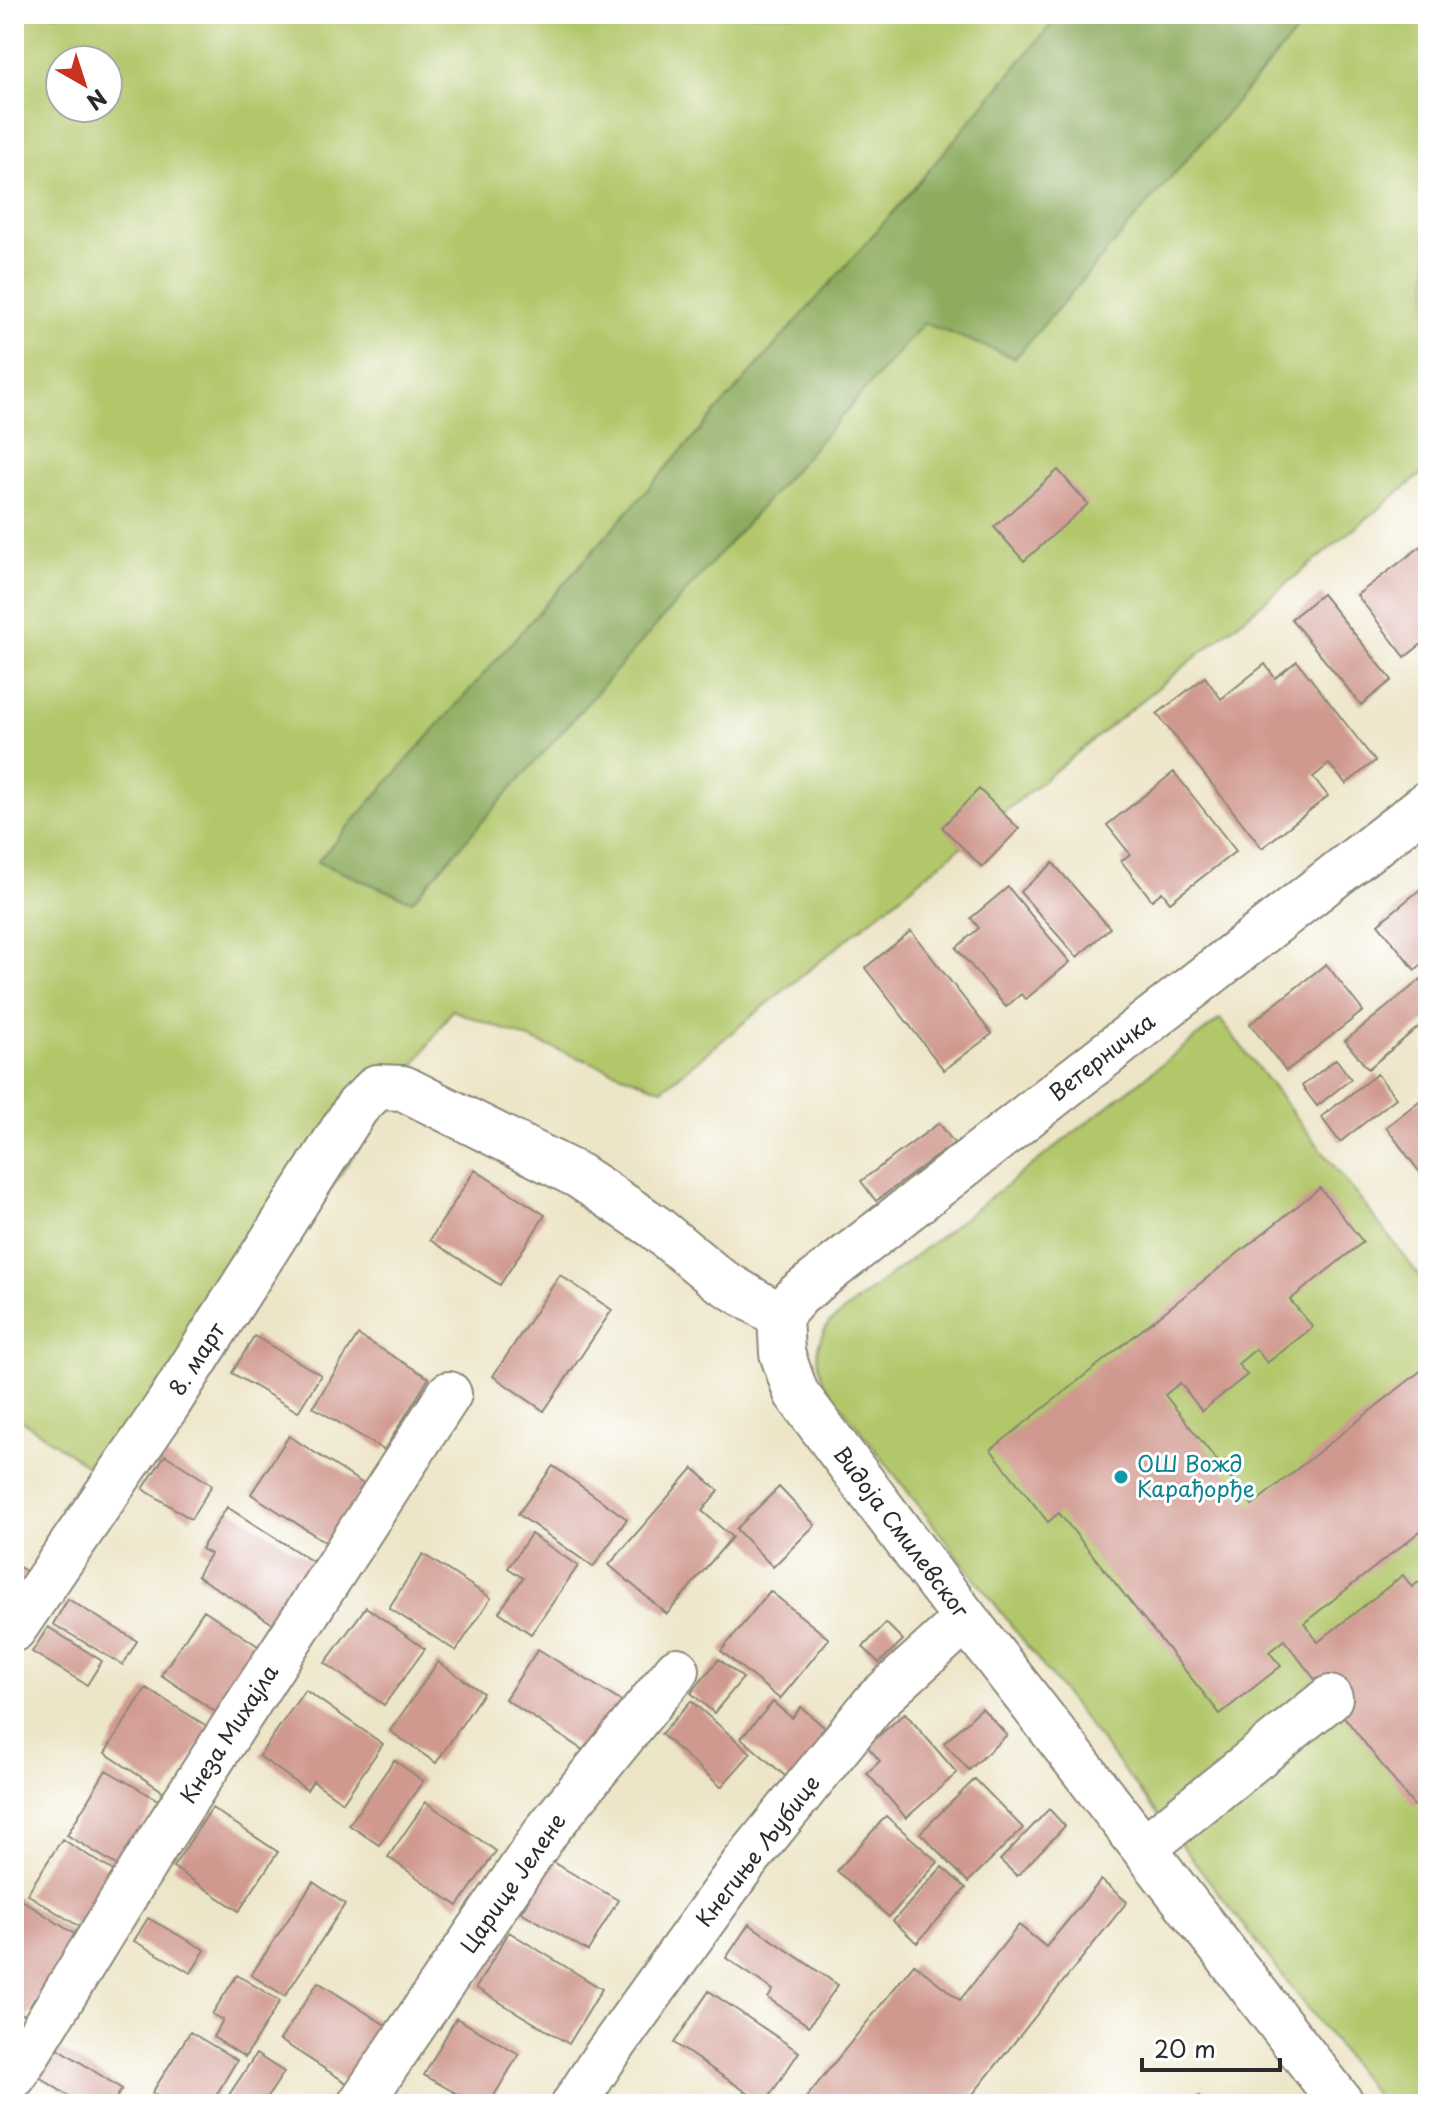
<svg xmlns="http://www.w3.org/2000/svg" width="1442" height="2118" font-family="'Playpen Sans',sans-serif">
<rect width="100%" height="100%" fill="#fff"/>
<filter id="ink" filterUnits="userSpaceOnUse"><feTurbulence type="fractalNoise" baseFrequency=".0125" numOctaves="2"/><feDisplacementMap in="SourceGraphic" scale="16" xChannelSelector="R" yChannelSelector="G"/><feConvolveMatrix kernelMatrix="1 2 1 2 8 2 1 2 1" color-interpolation-filters="sRGB"/></filter>
<filter id="wash" filterUnits="userSpaceOnUse"><feTurbulence type="fractalNoise" baseFrequency=".006" numOctaves="4" result="noise"/><feDisplacementMap in="SourceGraphic" scale="32" xChannelSelector="R" yChannelSelector="G"/><feGaussianBlur stdDeviation="1.8" result="paint"/><feColorMatrix in="noise" values="0 0 0 0 0 0 0 0 0 0 0 0 0 0 0 0 0 1.4 0 .05"/><feComposite in="paint" operator="in"/></filter>
<g filter="url(#wash)">
<rect width="100%" height="100%" fill="#ede5c7"/>
<!-- green -->
<path fill="#b2c76b" stroke="#6e794b" stroke-width="2" fill-rule="evenodd" d="M14 14H1428V469L662 1089 452 1010 125 1492 14 1415ZM60 60H108V108H60Z
M1220 1019 1428 1287V2104H1382L823 1382C815 1355 814 1347 829 1323Z"/>
<!-- forest -->
<path fill="#8dac5f" stroke="#5c6c45" stroke-width="2" d="M1060 14H1312L1015 358 924 323 412 901 317 862 903 201Z"/>
<g id="blocks">
<!-- building -->
<path fill="#d0998f" d="M1058 470 1088 504 1024 561 994 527Z
M1428 541V639L1405 657 1357 595Z
M1322 594 1392 680 1361 705 1291 619Z
M1297 661 1375 761 1346 784 1329 764 1313 777 1328 796 1262 848 1157 714 1205 677 1221 699 1265 664 1275 678Z
M1174 772 1236 851 1170 902 1162 892 1152 900 1121 861 1130 854 1107 825Z
M979 789 1019 829 982 867 942 827Z
M1053 863 1110 928 1077 957 1020 892Z
M1428 883V959L1415 970 1378 924Z
M1008 887 1070 962 1026 999 1021 994 1006 1007 956 948 979 928 971 918Z
M911 931 992 1034 944 1070 865 968Z
M1326 964 1363 1011 1286 1071 1250 1024Z
M1425 976 1428 979V1019L1368 1069 1345 1041Z
M1336 1059 1351 1079 1317 1106 1302 1086Z
M1377 1074 1396 1098 1340 1142 1321 1117Z
M1427 1095 1428 1169 1421 1174 1386 1127Z
M939 1123 954 1143 876 1201 861 1181Z
M475 1170 545 1215 500 1285 430 1240Z
M1320 1188 1363 1242 1290 1300 1313 1327 1267 1363 1256 1349 1238 1364 1247 1375 1202 1411 1180 1383 1165 1395 1252 1505 1428 1365V1525L1304 1623 1318 1642 1403 1575 1412 1587 1428 1575V1795L1414 1806 1284 1640 1269 1652 1281 1666 1220 1714 1059 1513 1048 1522 991 1450Z
M560 1275 612 1310 544 1411 493 1376Z
M358 1335 429 1378 384 1450 313 1407Z
M254 1336 321 1375 298 1412 232 1373Z
M289 1436 365 1485 327 1543 251 1494Z
M165 1455 212 1485 191 1519 143 1489Z
M553 1466 627 1519 593 1567 518 1514Z
M693 1468 719 1491 702 1511 732 1537 667 1614 609 1565Z
M779 1487 815 1525 773 1567 736 1529Z
M227 1507 318 1565 278 1627 197 1576 210 1554 201 1549Z
M531 1534 578 1566 531 1634 499 1612 523 1578 508 1568Z
M423 1554 491 1598 456 1651 389 1608Z
M14 1564 31 1574 14 1600Z
M770 1591 829 1639 780 1699 721 1651Z
M68 1599 137 1641 123 1665 53 1624Z
M366 1607 425 1649 384 1705 325 1663Z
M204 1610 264 1650 220 1715 161 1675Z
M886 1623 903 1640 879 1663 863 1647Z
M48 1627 102 1661 87 1685 32 1652Z
M538 1649 622 1702 589 1754 505 1699Z
M719 1659 743 1678 714 1713 691 1693Z
M438 1662 483 1693 436 1763 390 1731Z
M146 1688 210 1728 167 1794 105 1753Z
M305 1690 383 1744 343 1802 313 1781 307 1790 259 1756Z
M691 1701 751 1753 721 1787 661 1734Z
M773 1702 792 1718 801 1707 832 1734 791 1781 741 1738Z
M982 1708 1007 1735 969 1770 944 1743Z
M905 1713 957 1773 906 1818 867 1773 880 1761 867 1746Z
M394 1760 423 1781 379 1845 349 1825Z
M106 1770 158 1800 118 1866 67 1835Z
M975 1779 1023 1828 968 1882 920 1833Z
M426 1802 496 1851 458 1906 388 1857Z
M212 1808 278 1852 239 1911 173 1867Z
M1049 1809 1065 1826 1017 1876 1000 1860Z
M886 1816 938 1862 889 1917 837 1871Z
M62 1839 115 1872 80 1927 27 1894Z
M551 1861 618 1900 588 1951 521 1912Z
M942 1867 966 1888 917 1943 893 1921Z
M1101 1880 1127 1902 965 2104H801L914 1964 960 2000 1019 1925 1046 1947Z
M313 1882 345 1904 285 1996 251 1975Z
M14 1895 79 1937 27 2017 14 2008Z
M148 1918 205 1950 191 1973 134 1941Z
M749 1924 838 1985 809 2026 768 1998 773 1990 726 1958Z
M509 1932 602 1989 569 2044 476 1988Z
M237 1975 280 2001 245 2057 213 2037 223 2020 212 2014Z
M318 1982 390 2028 353 2087 280 2040Z
M709 1991 799 2052 764 2104 674 2043Z
M456 2018 519 2054 489 2104H475L424 2075Z
M190 2032 237 2060 211 2104H171L152 2093Z
M55 2046 122 2089 112 2104H81L36 2075Z
M256 2054 284 2072 263 2104H223Z
M1199 2096 1206 2104H1191Z"/>
</g>
</g>
<g filter="url(#ink)">
<use href="#blocks" fill-opacity="0" stroke="#8c8879" stroke-width="2"/>
<g fill="none" stroke-linecap="round" stroke-linejoin="round">
<!-- minor casing -->
<g stroke="#8c8879" stroke-width="48">
<path id="minor" d="M780 1316 782 1353 796 1393 938 1583 1342 2104
M780 1316 798 1295 1428 803
M14 1629 168 1404 357 1107 377 1087 403 1088 579 1176 655 1227 718 1279 780 1316
M1144 1848 1330 1698
M14 2076 157 1844 449 1394
M360 2104 548 1829 677 1670
M574 2104 602 2061 743 1865 876 1701 966 1619"/>
</g>
<!-- minor -->
<use href="#minor" stroke="#fff" stroke-width="44"/>
</g>
</g>
<!-- markers -->
<circle fill="#0f9aa8" stroke="#fff" stroke-width="3" cx="1121" cy="1477" r="8"/>
<g text-anchor="middle" stroke-width="6" stroke-linejoin="round" paint-order="stroke">
<!-- street labels -->
<g font-size="22" fill="#2b2b2b" stroke="#fff">
<text transform="translate(1102 1057) rotate(-38)" y="8">Ветерничка</text>
<text transform="translate(197 1359) rotate(-57)" y="8">8. март</text>
<text transform="translate(901 1532) rotate(53)" y="8">Видоја Смилевског</text>
<text transform="translate(229 1734) rotate(-57)" y="8">Кнеза Михајла</text>
<text transform="translate(758 1851) rotate(-52)" y="8">Кнегиње Љубице</text>
<text transform="translate(513 1883) rotate(-55)" y="8">Царице Јелене</text>
</g>
<!-- culture labels -->
<g font-size="22" fill="#0d838f" stroke="#fff" text-anchor="start">
<text x="1137" y="1472">ОШ Вожд<tspan x="1137" dy="25">Карађорђе</tspan></text>
</g>
</g>
<!-- margin -->
<rect width="1442" height="2118" fill="none" stroke="#fff" stroke-width="48"/>
<!-- north arrow -->
<g transform="translate(84 84) rotate(141)"><circle r="38" fill="#ffffff" stroke="#aaaaaa" stroke-width="2"/>
<path d="M0-6L14 30L0 20L-14 30Z" fill="#c8321e"/>
<text y="-12" font-size="22" font-weight="bold" text-anchor="middle" fill="#2b2b2b">N</text>
</g>
<!-- scale -->
<path d="M1142 2058v12h138v-12" fill="none" stroke="#2b2b2b" stroke-width="4"/>
<text x="1154" y="2058" font-size="24" fill="#2b2b2b" stroke="#ffffff" stroke-width="6" paint-order="stroke">20 m</text>
</svg>
